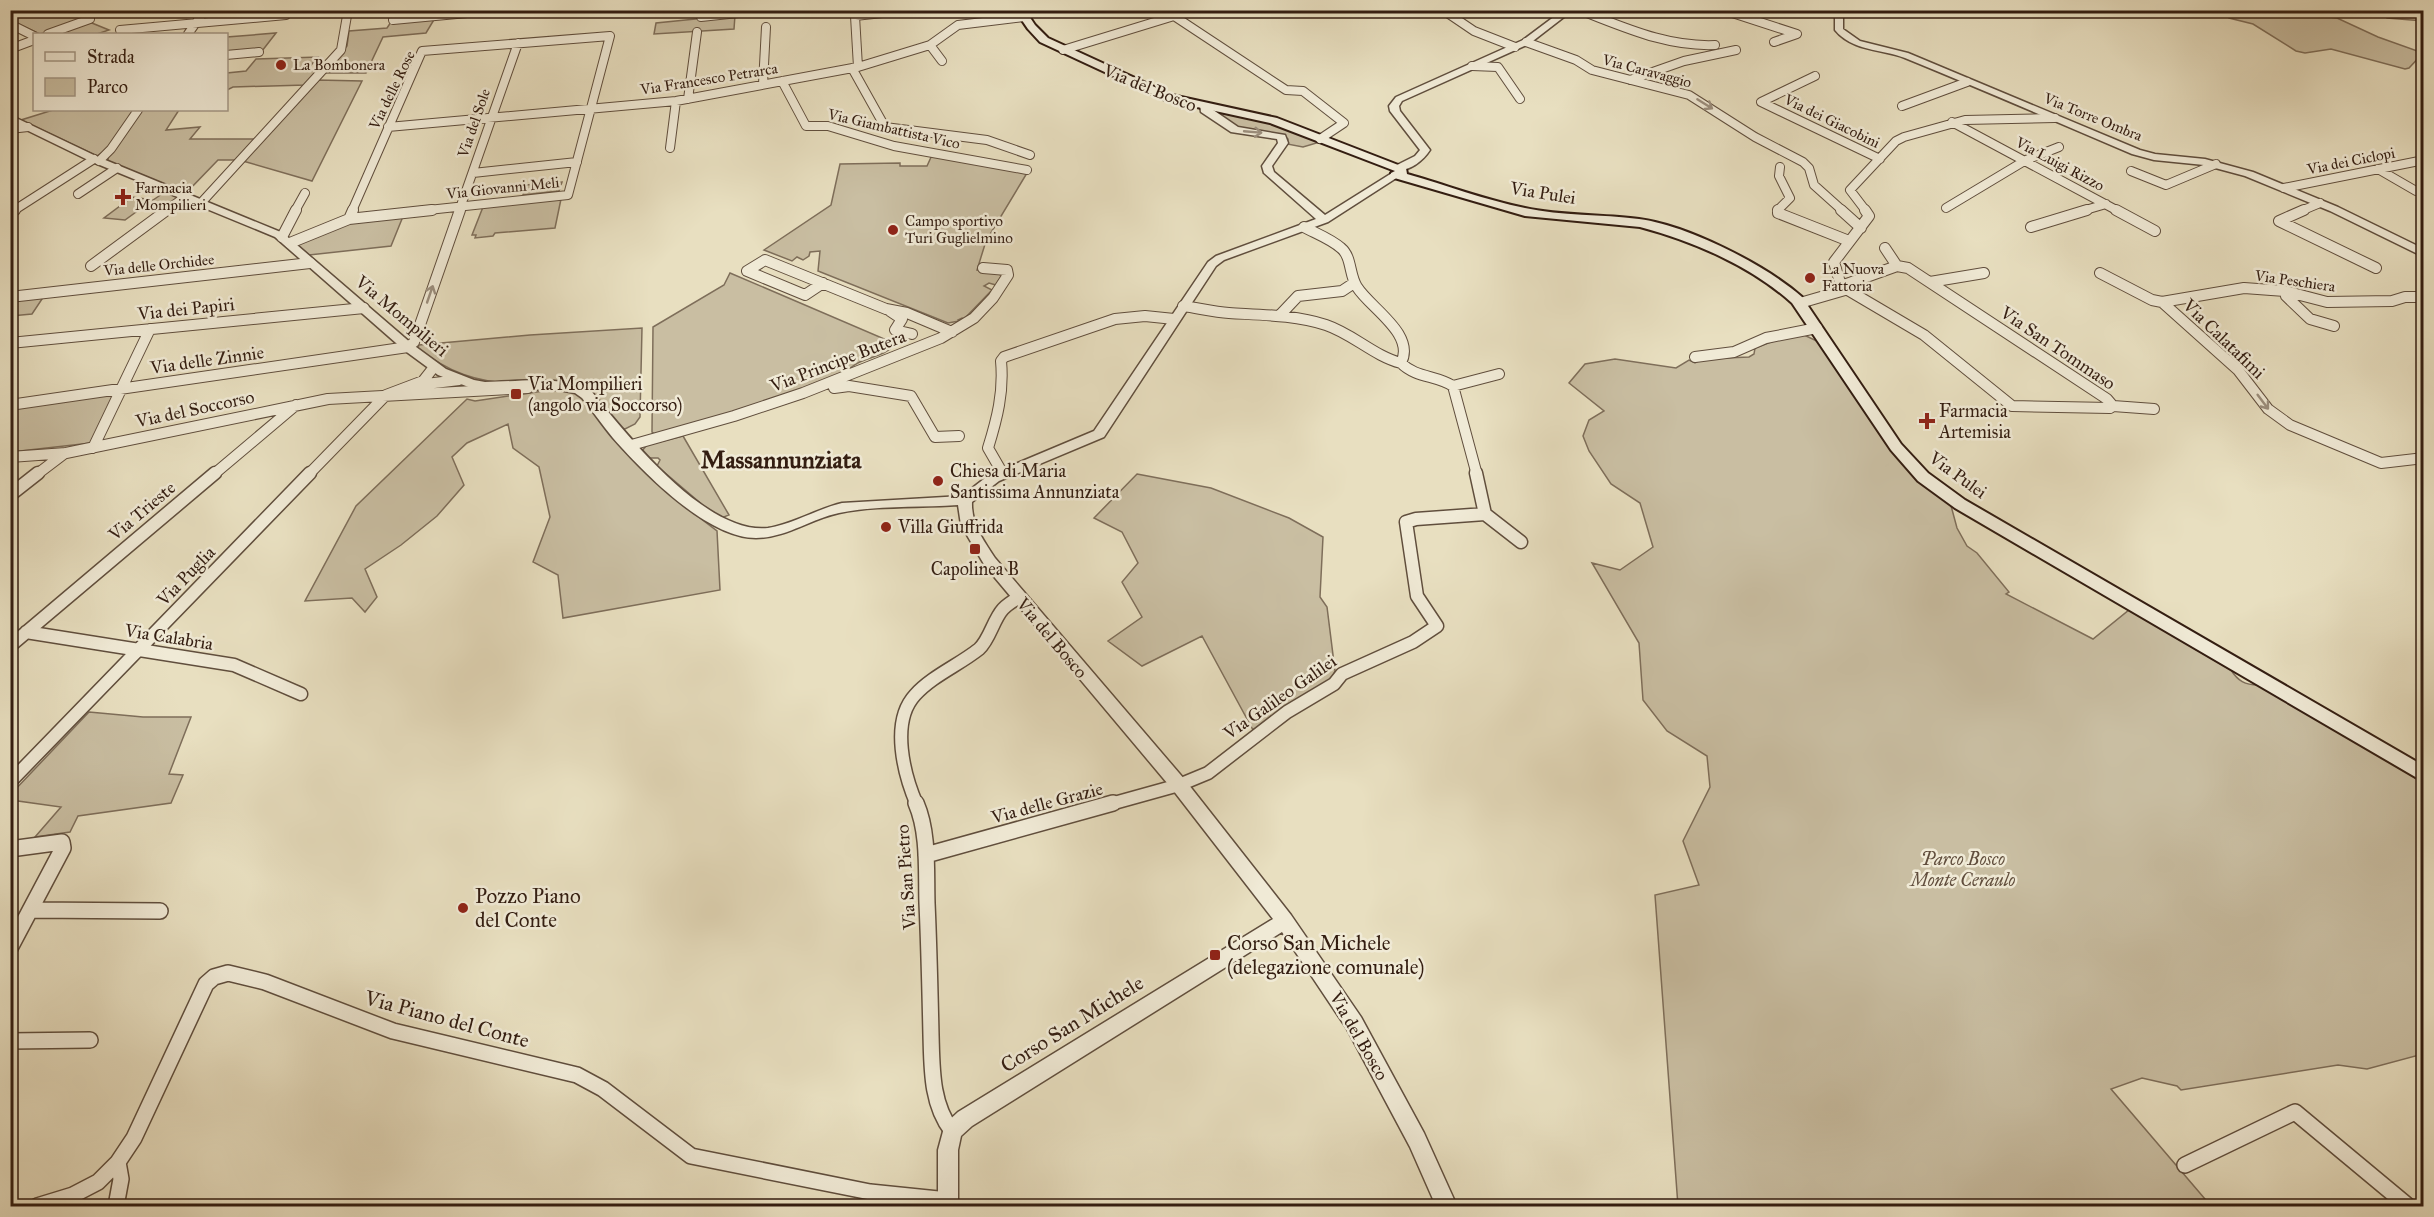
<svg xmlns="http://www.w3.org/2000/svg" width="2434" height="1217" font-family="'IM FELL Great Primer',serif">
<rect width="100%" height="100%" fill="#e8dfc0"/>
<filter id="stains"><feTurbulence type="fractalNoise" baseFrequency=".00333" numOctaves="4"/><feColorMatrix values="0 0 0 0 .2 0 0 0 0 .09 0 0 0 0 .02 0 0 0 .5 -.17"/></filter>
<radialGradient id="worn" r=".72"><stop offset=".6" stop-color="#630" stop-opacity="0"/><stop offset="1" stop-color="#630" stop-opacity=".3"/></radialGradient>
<!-- green -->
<path fill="#c9bea2" stroke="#7e6e5a" stroke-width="1.5" d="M11 10 70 11 90 18 40 34 11 21Z
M2222 11H2282L2337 18 2378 37 2423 53 2409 68 2405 69 2331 49 2305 53 2296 51 2253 24 2229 18Z
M2380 11H2423V21L2387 18Z
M735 15 734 29 654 34 656 23Z
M435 18 426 33 383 37 366 73H322L347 46 349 31 387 28 391 22Z
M87 21 109 30 97 34H50Z
M276 33 262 51 227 54V37Z
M318 57 306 71H318L306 85 233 87 227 90V73L246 71 256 59Z
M316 80 362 81 312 181 243 161Z
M53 110H135L107 150 97 156 21 120Z
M141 110H179L166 130 200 127 190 139H257L238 160H218L186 193 108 161V157Z
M1219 112 1264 121 1320 142 1303 147 1287 144 1288 139 1283 135 1238 128 1215 113Z
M932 155 1027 173 986 241 977 270 992 271 1000 274 1001 277 996 285 989 283 984 286 992 290 964 319 962 318 958 320 959 321 948 323 818 271 820 251 810 252 809 256 803 260 797 257 792 261 764 250 831 205 840 164 900 163V166H927Z
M562 182 559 191 523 195 526 185Z
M165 192 180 198 164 210 143 207 125 220 104 218 132 197 153 200Z
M561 199 555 228 495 233 493 236 475 238 476 235H472L483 207Z
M404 214 391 246 309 255 297 245C337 221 359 220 404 214Z
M730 273 896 344C880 361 859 355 845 374L763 404 655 434 652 432 653 327 724 285Z
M44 296 32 314 11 316 10 299Z
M642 328 640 417 635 424 625 429 621 428C611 416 601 399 588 390 568 377 538 383 516 383 477 383 448 372 418 348L419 345 530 335Z
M1802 334 1819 342 1895 454 1921 482 1950 502 1957 528 1967 546 1977 553 2009 592 2006 594 2093 639 2129 610 2231 670C2238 681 2245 685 2258 685L2423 782V1054L2367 1069 2338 1065 2181 1090 2177 1086 2142 1078 2111 1089 2211 1206H1678L1655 895 1699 885 1683 841 1710 787 1707 756 1667 731 1643 700 1639 643 1592 563 1620 570 1653 547 1640 503 1611 484 1589 451 1583 436 1589 420 1604 411 1569 383 1585 364 1615 359 1676 368 1689 360 1695 363 1702 359 1749 357 1754 354 1755 348 1779 339Z
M550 390 570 391 582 397 683 505 717 531 720 590 563 618 558 575 533 562 550 517 539 467 513 448 508 424 467 443 452 457 464 485 437 516 401 545 365 569 377 597 365 612 352 598 305 601 356 506 467 399 475 401Z
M107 394 113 397 91 443 11 452 10 408Z
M683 436 729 515 719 519 657 466 660 460 658 458H647L641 452 647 445Z
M1137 474 1211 488 1289 518 1323 537 1320 597 1327 607 1335 671 1331 680 1253 730 1202 636 1142 666 1108 641 1142 617 1122 582 1138 563 1122 532 1094 518Z
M89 712 143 717H191L169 774 183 775 171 803 78 816 70 832 35 837 61 807 11 800V794Z"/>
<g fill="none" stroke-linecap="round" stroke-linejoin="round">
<!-- minor-far3 casing -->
<g stroke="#604e3d" stroke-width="10">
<path id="minor-far3" d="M1165 10 1286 90 1303 91 1344 123 1320 139
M1443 10 1474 31 1515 47
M1579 10C1624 27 1666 47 1715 45
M1723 10 1797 34 1774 42
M701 17 767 10
M393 20 499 10
M10 24 34 36
M120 30 286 15
M48 34 90 19
M188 34 205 10
M1526 42 1576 60 1592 70 1689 95 1755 137 1803 162 1809 168 1814 185 1843 211
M930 45 942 61
M10 49 34 40
M1063 50 1174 16
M226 55 259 52
M1472 66 1498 67 1520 99
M858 67 855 16 901 11
M852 68 885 127 987 140 1030 155
M1815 76 1761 102 1880 159
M1630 80 1684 61 1736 50
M782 81 806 126H828L894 146 1027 170
M763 84 766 27
M688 99 697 32
M1902 106 1967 82
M1952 122 2118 211
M388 127 676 101 858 67 930 45 958 25 1024 17
M10 129 28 127
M670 148 676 101
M99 161 111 149 138 110
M2378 169 2416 191
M2131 171 2166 185 2216 164
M473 173 577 162
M2284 188 2424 160
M78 194 117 168
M201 203 341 50 348 10
M1946 208 2026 160 2059 147
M13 211 94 159
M165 211 185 197
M295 211 305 193
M352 211 422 51 610 36 568 195 419 211
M459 211 518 43
M1777 211 1790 198 1779 176 1780 167
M1866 211 1850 190 1896 141 1904 137 1965 120 2055 118
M2082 211 2106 204
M2301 211 2320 203"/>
</g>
<!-- minor-far2 casing -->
<g stroke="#604e3d" stroke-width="12">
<path id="minor-far2" d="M1778 210V213L1849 241
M1841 210 1861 228
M2116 210 2155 231
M2304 210 2279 221 2376 268
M10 213 15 210
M349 219 353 210
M349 219 432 210
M2031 227 2087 210
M282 237 296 210
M290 243 349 219
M1885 248 1897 266
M91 266 167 210
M1897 266 1908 268 2107 399 2113 406 2110 408 2012 406 1924 335 1841 286Z
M747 271 765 260 886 309 907 313 952 332
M747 271 805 295 823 283
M2100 273 2152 300 2162 302 2244 288 2285 291 2327 302 2392 301 2405 297H2424
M1930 282 1984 273
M1836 288 1841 286 1834 262 1869 216 1865 210
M2285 291 2286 296 2310 319 2334 326
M10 297 310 263
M2162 302 2238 370 2268 409 2290 425 2381 463 2424 458
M1800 303 1845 290
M1183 306C1198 308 1214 312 1229 313 1262 315 1295 315 1326 325 1353 334 1374 356 1401 363 1416 334 1370 308 1357 287 1349 275 1352 257 1341 248 1331 239 1315 233 1304 227
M890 311 902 319 895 330 912 334
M1280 315 1298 296 1342 291 1354 283
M10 343 364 308
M1695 357 1734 352 1766 338 1817 328
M1401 363C1416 378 1436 375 1453 386L1477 475
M418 385 459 380
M1453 386 1499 374
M834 388 849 386 911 396 935 437 959 436
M10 405 408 347 414 342 460 210
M2113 406 2154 409
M628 446 734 416 803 393 941 338 974 318 993 298 1008 275 1007 270 983 268
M93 448 150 329
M10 457 66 453 328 399 528 388
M1003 474 988 448C997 419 1004 392 1001 361L1004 357 1115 319 1145 316 1174 319
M36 475 65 453
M213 475 296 405
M308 475 386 395 423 381 434 367"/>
</g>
<!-- minor-far1 casing -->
<g stroke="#604e3d" stroke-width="15">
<path id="minor-far1" d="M10 495 38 473
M1485 514 1521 542
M26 632 234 665 301 694
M10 646 215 473
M10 782 310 473
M917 805C904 775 890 722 915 695 932 676 959 665 979 649 990 639 993 620 1003 609 1007 605 1013 601 1018 598
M1107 805 1179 785 1208 773 1287 712 1334 684 1342 674 1413 642 1437 626 1417 596 1406 522 1416 519 1485 514 1476 473"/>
</g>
<!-- minor casing -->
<g stroke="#604e3d" stroke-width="18">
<path id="minor" d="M916 803C929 833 926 871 927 903 929 947 930 991 931 1035 932 1068 931 1104 952 1131
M10 849 62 842 63 848 10 948
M926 855 1113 803
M30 910 160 911
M10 1041 90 1040
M2185 1165 2295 1112 2408 1206
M37 1206 73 1195 98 1182 118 1162 134 1138 206 984 214 977 228 973 265 982 393 1031 577 1075 603 1089 691 1156 870 1192 948 1200
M116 1206 121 1179 118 1162"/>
</g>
<!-- tertiary casing -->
<g stroke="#604e3d" stroke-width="3">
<path id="tertiary" d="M1563 10H1573L1529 44 1402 101 1399 106 1400 111 1430 150C1423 161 1409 172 1395 170V166L1415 156 1420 150 1390 111 1389 106 1396 97 1523 40Z
M1835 10H1843V29L1860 41 1908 53 2140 150 2155 154 2205 159 2253 172 2338 207 2424 249V257L2330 211 2245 176 2204 165 2154 160 2132 154C2057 122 1981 89 1905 58 1881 49 1852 51 1835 30Z
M1200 105H1206L1238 127 1285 135 1288 143 1272 166 1274 172 1325 215 1392 173 1401 175 1328 222 1224 260 1216 266 1104 437 999 481 972 502C971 524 984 541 995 558L1185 780 1291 915 1361 1017 1424 1133 1457 1206H1436L1410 1147 1347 1029 1282 932 972 1126 961 1136 958 1150V1206H938V1150L945 1124 958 1112 1273 919 1173 790 985 566 961 525 958 505C919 508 878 505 839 513 810 519 786 538 756 538 707 538 644 473 613 438 602 425 593 411 582 398L575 393 559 390 471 388 438 375 404 350 275 237 90 161 10 122V115L98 157 283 233 412 344 446 369 474 380 485 382C518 382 563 374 592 392 627 435 706 535 768 528 793 524 817 509 842 503L962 496 989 475 1094 431 1208 262 1216 256 1316 219 1264 173 1262 166 1278 143 1277 139 1231 132 1201 112Z"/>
</g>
<!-- secondary casing -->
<g stroke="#331d11" stroke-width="4">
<path id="secondary" d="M1015 10H1025L1035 25 1048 38 1172 95 1277 118 1406 168 1407 174C1446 185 1485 200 1525 208 1562 216 1601 214 1639 219 1687 225 1766 265 1802 297L1901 444 1928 473 1965 500 2424 766V782L1955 508 1918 481 1891 450 1792 303C1751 266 1693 241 1640 227L1525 216 1391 177V173L1395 171 1270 123 1165 100 1040 42 1028 29Z"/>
</g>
<!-- minor-far3 -->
<use href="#minor-far3" stroke="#f0ead6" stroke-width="8"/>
<!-- minor-far2 -->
<use href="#minor-far2" stroke="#f0ead6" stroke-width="10"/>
<!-- minor-far1 -->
<use href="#minor-far1" stroke="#f0ead6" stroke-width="12"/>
<!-- minor -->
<use href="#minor" stroke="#f0ead6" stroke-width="15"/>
<!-- tertiary -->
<use href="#tertiary" fill="#f0ead6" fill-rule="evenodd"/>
<!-- secondary -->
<use href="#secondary" fill="#f0ead6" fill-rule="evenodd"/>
</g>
<!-- one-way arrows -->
<defs><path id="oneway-shaft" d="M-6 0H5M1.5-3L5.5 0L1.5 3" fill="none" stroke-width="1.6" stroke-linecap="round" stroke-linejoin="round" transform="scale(1.5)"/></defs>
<g stroke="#9b8e7d">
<use href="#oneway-shaft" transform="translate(1705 104) rotate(32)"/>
<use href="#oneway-shaft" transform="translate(1253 132) rotate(5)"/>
<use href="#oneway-shaft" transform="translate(430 294) rotate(-71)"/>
<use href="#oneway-shaft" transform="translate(2263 402) rotate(53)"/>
</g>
<!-- markers -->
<g fill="#8f2418" stroke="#f0ead6" stroke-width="2">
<circle cx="281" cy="65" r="6"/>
<path d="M120 188h6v6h6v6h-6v6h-6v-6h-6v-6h6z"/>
<circle cx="893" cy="230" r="6"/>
<circle cx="1810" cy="278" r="6"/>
<rect x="510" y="388" width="12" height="12" rx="3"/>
<path d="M1924 412h6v6h6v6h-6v6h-6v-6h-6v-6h6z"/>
<circle cx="938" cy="481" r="6"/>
<circle cx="886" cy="527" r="6"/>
<rect x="969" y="543" width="12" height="12" rx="3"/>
<circle cx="463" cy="908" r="6"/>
<rect x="1209" y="949" width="12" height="12" rx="3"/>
</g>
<g text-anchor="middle" stroke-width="5" stroke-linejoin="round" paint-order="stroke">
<!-- far-poi labels -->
<g font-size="15" fill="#331d11" stroke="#f0ead6" text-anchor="start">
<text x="293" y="70">La Bombonera</text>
<text x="135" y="193">Farmacia<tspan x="135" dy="17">Mompilieri</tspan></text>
<text x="905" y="226">Campo sportivo<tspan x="905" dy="17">Turi Guglielmino</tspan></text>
<text x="1822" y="274">La Nuova<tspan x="1822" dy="17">Fattoria</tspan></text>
</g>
<!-- far-street labels -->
<g font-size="15" fill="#331d11" stroke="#f0ead6">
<text transform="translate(1647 71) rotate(15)" y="5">Via Caravaggio</text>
<text transform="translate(709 79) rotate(-9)" y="5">Via Francesco Petrarca</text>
<text transform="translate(392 90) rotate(-64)" y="5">Via delle Rose</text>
<text transform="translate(2093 117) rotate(22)" y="5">Via Torre Ombra</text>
<text transform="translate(1832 121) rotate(26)" y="5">Via dei Giacobini</text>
<text transform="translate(474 123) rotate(-71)" y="5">Via del Sole</text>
<text transform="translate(894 129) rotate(13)" y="5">Via Giambattista Vico</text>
<text transform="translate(2351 161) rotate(-11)" y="5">Via dei Ciclopi</text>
<text transform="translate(2060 164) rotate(28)" y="5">Via Luigi Rizzo</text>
<text transform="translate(503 188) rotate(-6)" y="5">Via Giovanni Meli</text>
<text transform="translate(159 265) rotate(-6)" y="5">Via delle Orchidee</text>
<text transform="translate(2295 281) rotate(8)" y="5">Via Peschiera</text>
</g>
<!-- street labels -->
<g font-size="18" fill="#331d11" stroke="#f0ead6">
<text transform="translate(1150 88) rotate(22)" y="6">Via del Bosco</text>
<text transform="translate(1543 193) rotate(9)" y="6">Via Pulei</text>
<text transform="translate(186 309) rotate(-6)" y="6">Via dei Papiri</text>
<text transform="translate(402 316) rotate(40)" y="6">Via Mompilieri</text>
<text transform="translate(2224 339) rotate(44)" y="6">Via Calatafimi</text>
<text transform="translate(2058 348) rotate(34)" y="6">Via San Tommaso</text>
<text transform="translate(207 360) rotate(-8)" y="6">Via delle Zinnie</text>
<text transform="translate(838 361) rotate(-21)" y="6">Via Principe Butera</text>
<text transform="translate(195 409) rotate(-12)" y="6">Via del Soccorso</text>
<text transform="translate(1958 475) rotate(36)" y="6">Via Pulei</text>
<text transform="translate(142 511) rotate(-40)" y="6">Via Trieste</text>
<text transform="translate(186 576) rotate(-46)" y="6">Via Puglia</text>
<text transform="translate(169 637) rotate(9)" y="6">Via Calabria</text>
<text transform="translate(1052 638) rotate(50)" y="6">Via del Bosco</text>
<text transform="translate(1280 697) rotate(-35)" y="6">Via Galileo Galilei</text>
<text transform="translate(1047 803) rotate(-15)" y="6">Via delle Grazie</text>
<text transform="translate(906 877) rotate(-94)" y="6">Via San Pietro</text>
<text transform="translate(1359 1036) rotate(60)" y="6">Via del Bosco</text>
</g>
<!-- poi labels -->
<g font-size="18" fill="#331d11" stroke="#f0ead6" text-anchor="start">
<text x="528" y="390">Via Mompilieri<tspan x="528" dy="21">(angolo via Soccorso)</tspan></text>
<text x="1939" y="417">Farmacia<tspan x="1939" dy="21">Artemisia</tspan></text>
<text x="950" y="477">Chiesa di Maria<tspan x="950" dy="21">Santissima Annunziata</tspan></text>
<text x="898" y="533">Villa Giuffrida</text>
<text x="975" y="575" text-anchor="middle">Capolinea B</text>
</g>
<!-- park labels -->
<g font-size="18" font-style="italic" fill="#604d3c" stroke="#f0ead6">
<text x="1963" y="865">Parco Bosco<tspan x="1963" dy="21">Monte Ceraulo</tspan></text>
</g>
<!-- near-poi labels -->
<g font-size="21" fill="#331d11" stroke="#f0ead6" text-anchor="start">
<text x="475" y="903">Pozzo Piano<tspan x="475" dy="24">del Conte</tspan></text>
<text x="1227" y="950">Corso San Michele<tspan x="1227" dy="24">(delegazione comunale)</tspan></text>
</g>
<!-- near-street labels -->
<g font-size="21" fill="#331d11" stroke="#f0ead6">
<text transform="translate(447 1019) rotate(15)" y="7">Via Piano del Conte</text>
<text transform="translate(1072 1024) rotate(-32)" y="7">Corso San Michele</text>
</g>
<!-- district labels -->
<g font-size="24" font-weight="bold" fill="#331d11" stroke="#f0ead6">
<text x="781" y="468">Massannunziata</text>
</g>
</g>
<!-- margin -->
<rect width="2434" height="1217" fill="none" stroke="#e8dfc0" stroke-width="36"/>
<rect x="12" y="12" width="2410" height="1193" fill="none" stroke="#331d11" stroke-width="3"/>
<rect x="18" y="18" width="2398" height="1181" fill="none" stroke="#331d11" stroke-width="1.5"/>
<!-- legend -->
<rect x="33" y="33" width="195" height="78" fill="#f0ead6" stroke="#a49887" stroke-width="1.5"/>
<rect x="45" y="52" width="30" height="9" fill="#f0ead6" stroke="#a49887" stroke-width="1.5"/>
<text x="87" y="63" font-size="18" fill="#331d11">Strada</text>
<rect x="45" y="78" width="30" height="18" fill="#c9bea2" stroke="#a49887" stroke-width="1.5"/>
<text x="87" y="93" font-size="18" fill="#331d11">Parco</text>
<rect width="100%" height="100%" filter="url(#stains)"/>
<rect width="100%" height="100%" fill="url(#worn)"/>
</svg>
